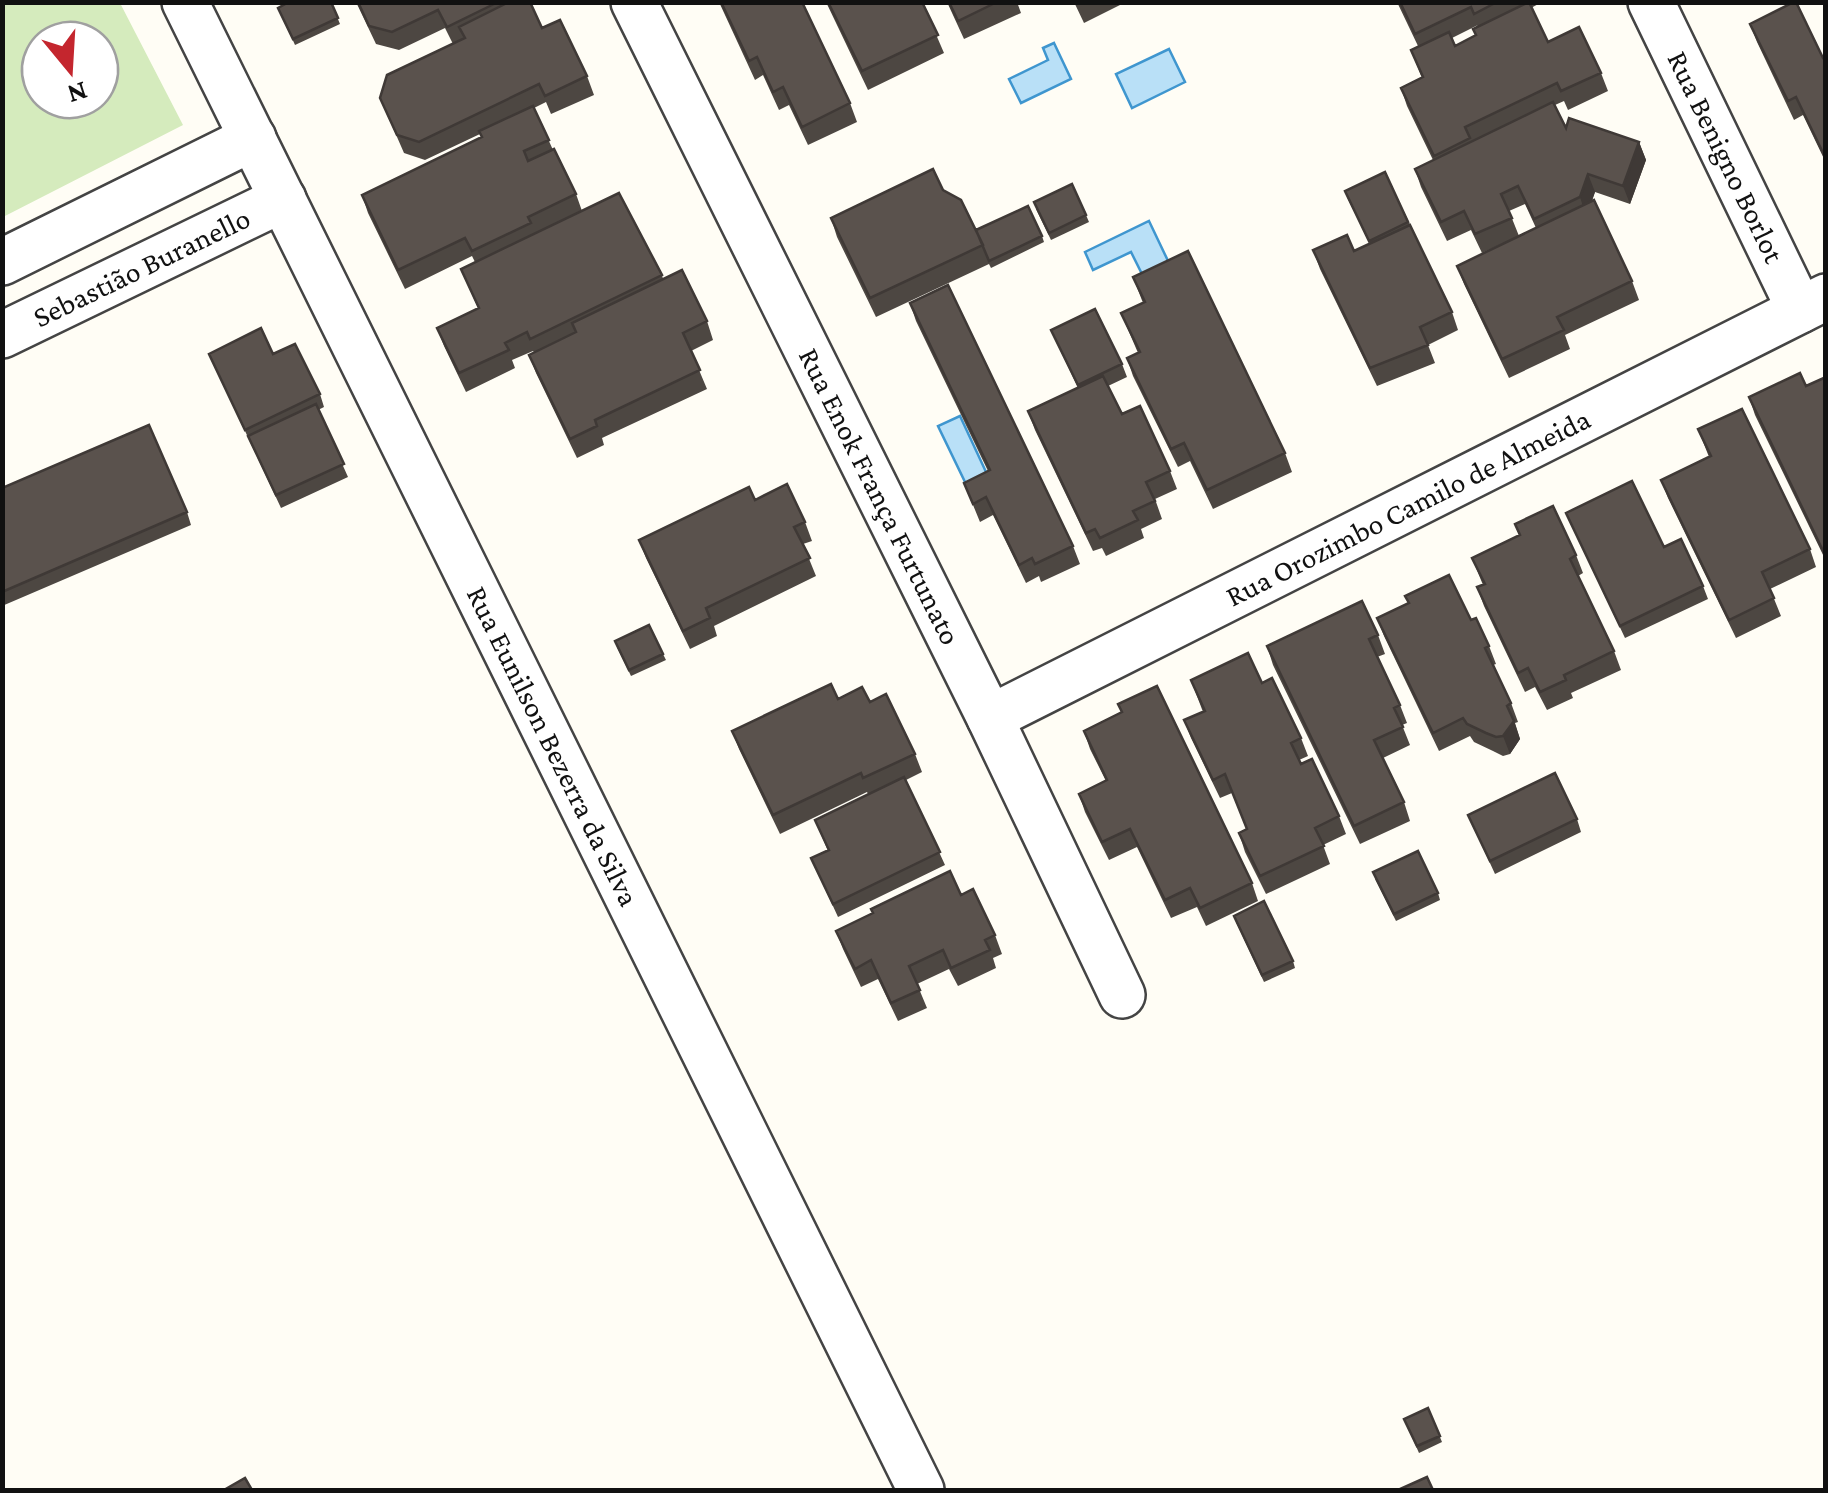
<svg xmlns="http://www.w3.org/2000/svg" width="1828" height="1493" font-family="'Crimson Pro',serif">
<rect width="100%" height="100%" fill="#fffdf5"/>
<!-- green -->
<path fill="#d5ebbd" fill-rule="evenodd" d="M3 2 120 3 183 125 3 217ZM40 40H100V100H40Z"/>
<!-- water -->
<path fill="#b9e0f7" stroke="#3f96cf" stroke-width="2.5" d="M1054 43 1071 79 1021 103 1009 79 1048 60 1043 48Z
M1169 49 1185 82 1132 108 1116 74Z
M1149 221 1169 263 1143 276 1131 252 1093 270 1085 252Z
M960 416 993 487 966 484 938 426Z"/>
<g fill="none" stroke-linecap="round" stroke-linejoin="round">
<!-- street casing -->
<g stroke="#444" stroke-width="50">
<g id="street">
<path id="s1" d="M185 2 921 1490"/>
<path id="s2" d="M634 2 990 718 1122 995"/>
<path id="s3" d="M1651 2 1800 310"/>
<path d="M2 262 253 138"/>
<path id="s4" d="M2 335 283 199"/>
<path id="s5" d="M990 718 1826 297"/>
</g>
</g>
<!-- street -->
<use href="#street" stroke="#fff" stroke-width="45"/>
</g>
<!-- wall -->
<path fill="#4d4742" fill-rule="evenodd" d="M331 2 340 24 295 45 281 14Z
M356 2H530L542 28 587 76 594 95 551 114 546 102 534 108 553 150 576 194 582 211 662 275 663 279 707 321 713 340 691 351 707 389 602 438 604 445 577 458 536 373 529 355 534 352 533 351 512 360 515 368 466 392 444 346 437 328 478 308 461 269 475 262 472 256 405 289 368 213 362 195 481 137 480 134 425 160 404 153 380 98 453 44 445 28 399 50 376 44Z
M719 2H802L850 103 857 122 808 145 789 105 779 110 763 75 755 80Z
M826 2H922L944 53 868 90Z
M947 2H1017L1021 13 964 39Z
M1074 2H1126L1084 23Z
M1397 2H1542L1531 8 1548 42 1601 73 1608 91 1568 110 1564 101 1555 105 1566 128 1639 142 1646 160 1630 204 1595 192 1592 201 1632 281 1639 300 1565 335 1570 349 1509 378 1464 284 1457 266 1536 228 1525 204 1509 211 1519 236 1482 253 1471 230 1447 241 1421 187 1415 169 1433 160 1407 106 1401 88 1422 78 1411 50 1418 46ZM1478 25 1473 29 1475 36 1455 46 1452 38Z
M1750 24 1823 58 1826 57V163L1803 115 1794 120 1757 42Z
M1385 172 1452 312 1458 330 1428 345 1435 363 1377 386 1320 269 1313 250 1354 251 1370 244 1347 197Z
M943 190 976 230 1042 236 1044 242 991 268 989 264 876 317 837 237 831 218Z
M1036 209 1086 215 1089 222 1051 240Z
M1133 277 1285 453 1292 472 1213 509 1190 461 1178 467 1133 376 1127 358 1138 353 1121 313 1143 303Z
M910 303 1073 546 1080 564 1041 582 1039 576 1026 583 993 515 980 522 964 483 988 471 916 321Z
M1051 330 1122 364 1127 377 1108 386 1122 414 1170 471 1177 489 1155 499 1162 519 1141 529 1144 538 1106 556 1102 548 1093 551 1035 430 1028 411 1078 388Z
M209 354H273L320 394 324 407 318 410 348 477 281 508Z
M1826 377V561L1755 415 1749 397 1806 386Z
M1698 429 1810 549 1816 567 1770 589 1781 616 1736 638 1668 498 1661 480 1709 457Z
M2 488 187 512 191 525 2 606Z
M755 500 805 522 812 541 803 544 816 576 714 626 717 636 690 649 646 558 639 540Z
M1566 513 1664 547 1703 586 1708 599 1625 638Z
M1515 524 1576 555 1583 573 1578 576 1614 651 1621 670 1571 693 1573 698 1547 710 1535 687 1525 692 1484 606 1477 587 1483 585 1472 558 1519 535Z
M1405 596 1489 646 1496 664 1493 665 1511 703 1518 722 1515 723 1520 739 1510 754 1503 756 1493 751 1474 742 1470 736 1439 751 1384 636 1377 618 1408 603Z
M1378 635 1385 654 1377 657 1400 705 1407 723 1402 725 1410 745 1383 758 1404 802 1410 821 1360 844 1273 665 1267 646Z
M617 647 663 654 666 660 631 676Z
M1191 680 1262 683 1301 738 1308 756 1299 760 1339 816 1346 834 1323 845 1330 864 1266 894 1245 852 1239 833 1247 829 1232 793 1220 798 1191 738 1184 720 1203 712Z
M838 699 870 702 915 754 922 772 906 780 945 865 838 917 811 858 828 851 815 820 868 794 867 792 780 834 739 749 732 731Z
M1118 704 1252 883 1258 901 1206 926 1197 907 1171 918 1137 847 1109 860 1085 812 1079 794 1106 781 1090 749 1084 731 1121 712Z
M1468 815 1577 819 1581 832 1495 874Z
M1375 879 1438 893 1440 900 1396 921Z
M961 895 995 935 1002 954 993 958 996 968 958 986 949 969 917 984 927 1008 898 1021 878 979 861 987 843 949 836 931Z
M1236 922 1293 961 1295 968 1264 982Z
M1428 1408 1442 1442 1419 1453 1404 1419Z"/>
<!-- shaded-wall -->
<path fill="#3f3936" d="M1639 142 1646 160 1630 204 1623 186Z
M1588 174 1595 192 1586 216 1580 197Z
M1514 721 1520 739 1510 754 1503 736Z"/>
<!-- building -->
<path fill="#5a524d" stroke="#3f3936" stroke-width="2.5" d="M289 2H331L338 18 293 39 278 8Z
M358 2H498L447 27 438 10 392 32 369 26Z
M509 2H530L542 28 560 20 587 76 545 96 539 84 419 142 397 135 380 98 387 75 465 38 459 27Z
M721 2H802L850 103 802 127 783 87 773 92 757 57 749 61Z
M828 2H922L938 35 862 71Z
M949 2H997L958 21Z
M1400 2H1497L1474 14 1471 7 1415 34Z
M1529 2 1548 42 1579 27 1601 73 1561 91 1557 83 1465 127 1470 138 1434 156 1401 88 1423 77 1411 50 1449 32 1455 46 1476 35 1473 29Z
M1794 2H1796L1823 58 1826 57V159L1796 97 1788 101 1750 24Z
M1553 102 1566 128 1569 118 1639 142 1623 186 1588 174 1580 197 1534 219 1518 186 1501 194 1512 218 1475 234 1464 211 1441 222 1415 169Z
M533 106 549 140 524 151 528 161 554 149 576 194 528 217 531 223 472 251 465 238 398 270 362 195 482 137 479 131Z
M933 169 943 190 961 200 983 245 870 298 831 218Z
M1385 172 1408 222 1369 241 1345 191Z
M1072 184 1086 215 1049 233 1034 202Z
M619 193 662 275 530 339 527 332 505 343 509 350 459 373 437 328 479 308 461 269Z
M1594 200 1632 281 1557 317 1564 330 1502 359 1457 266Z
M1028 206 1042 236 989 261 976 230Z
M1410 225 1452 312 1420 327 1428 345 1370 368 1313 250 1347 235 1354 251Z
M1188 251 1285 453 1207 490 1184 443 1171 449 1127 358 1140 352 1121 313 1145 302 1133 277Z
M682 270 707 321 683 333 700 370 595 420 597 426 570 439 529 355 576 332 572 323Z
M948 285 1073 546 1035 564 1032 558 1019 565 986 497 973 504 964 483 990 470 910 303Z
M1095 309 1122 364 1078 385 1051 330Z
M261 328 273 354 295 344 320 394 245 430 209 354Z
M1800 373 1806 386 1826 377V557L1749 397Z
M1103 376 1122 414 1140 406 1170 471 1146 482 1155 501 1133 511 1138 520 1100 538 1095 529 1086 533 1028 411Z
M316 404 344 464 276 495 248 436Z
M1742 409 1810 549 1762 572 1774 598 1729 620 1661 480 1711 456 1698 429Z
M149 425 187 512 2 592V488Z
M1632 481 1664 547 1681 539 1703 586 1620 626 1566 513Z
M787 484 805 522 794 527 810 558 706 608 710 618 683 631 639 540 749 487 755 500Z
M1553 506 1576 555 1570 559 1614 651 1564 675 1566 680 1540 692 1528 668 1518 673 1477 587 1485 584 1472 558 1520 535 1515 524Z
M1449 575 1471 620 1476 618 1489 646 1485 648 1511 703 1507 706 1514 721 1503 736 1496 737 1486 733 1467 724 1463 718 1433 733 1377 618 1409 603 1405 596Z
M1362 601 1378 635 1369 639 1400 705 1394 708 1403 727 1374 740 1404 802 1354 826 1267 646Z
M649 625 663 654 629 670 615 641Z
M1248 653 1262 683 1272 678 1301 738 1291 743 1301 764 1312 759 1339 816 1315 828 1324 846 1260 876 1239 833 1247 829 1225 774 1213 780 1184 720 1205 711 1191 680Z
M831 684 838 699 862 687 870 702 886 694 915 754 863 778 861 773 773 815 732 731Z
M1157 686 1252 883 1200 908 1190 888 1165 900 1130 829 1102 842 1079 794 1107 780 1084 731 1122 712 1118 704Z
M1555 773 1577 819 1490 861 1468 815Z
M904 777 940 852 833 904 811 858 829 850 815 820Z
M1418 851 1438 893 1394 914 1373 872Z
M950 871 961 895 973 889 995 935 985 940 990 950 951 968 943 950 909 966 920 990 891 1003 871 960 855 969 836 931 873 913 871 909Z
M1264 901 1293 961 1262 975 1234 916Z
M1428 1408 1440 1436 1417 1446 1404 1419Z
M1427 1477 1433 1490H1398Z
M245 1478 252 1490H224Z"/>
<g text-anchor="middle" stroke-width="10" stroke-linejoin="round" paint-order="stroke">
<!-- street labels -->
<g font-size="30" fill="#111" stroke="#fff">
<text dy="10" stroke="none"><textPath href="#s3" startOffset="172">Rua Benigno Borlot</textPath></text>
<text dy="10" stroke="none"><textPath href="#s4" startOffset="155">Sebastião Buranello</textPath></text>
<text dy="10" stroke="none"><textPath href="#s2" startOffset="552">Rua Enok França Furtunato</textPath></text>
<text dy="10" stroke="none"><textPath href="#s5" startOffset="468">Rua Orozimbo Camilo de Almeida</textPath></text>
<text dy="10" stroke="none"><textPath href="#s1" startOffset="830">Rua Eunilson Bezerra da Silva</textPath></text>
</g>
</g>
<!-- border -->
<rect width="1828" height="1493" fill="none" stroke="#111111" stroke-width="10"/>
<!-- north arrow -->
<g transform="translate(70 70) rotate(162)"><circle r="48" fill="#ffffff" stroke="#a0a0a0" stroke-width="2.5"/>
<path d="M0-8L18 38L0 25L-18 38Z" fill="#c4262e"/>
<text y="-15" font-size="28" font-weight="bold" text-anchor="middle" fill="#111111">N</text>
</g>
</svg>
